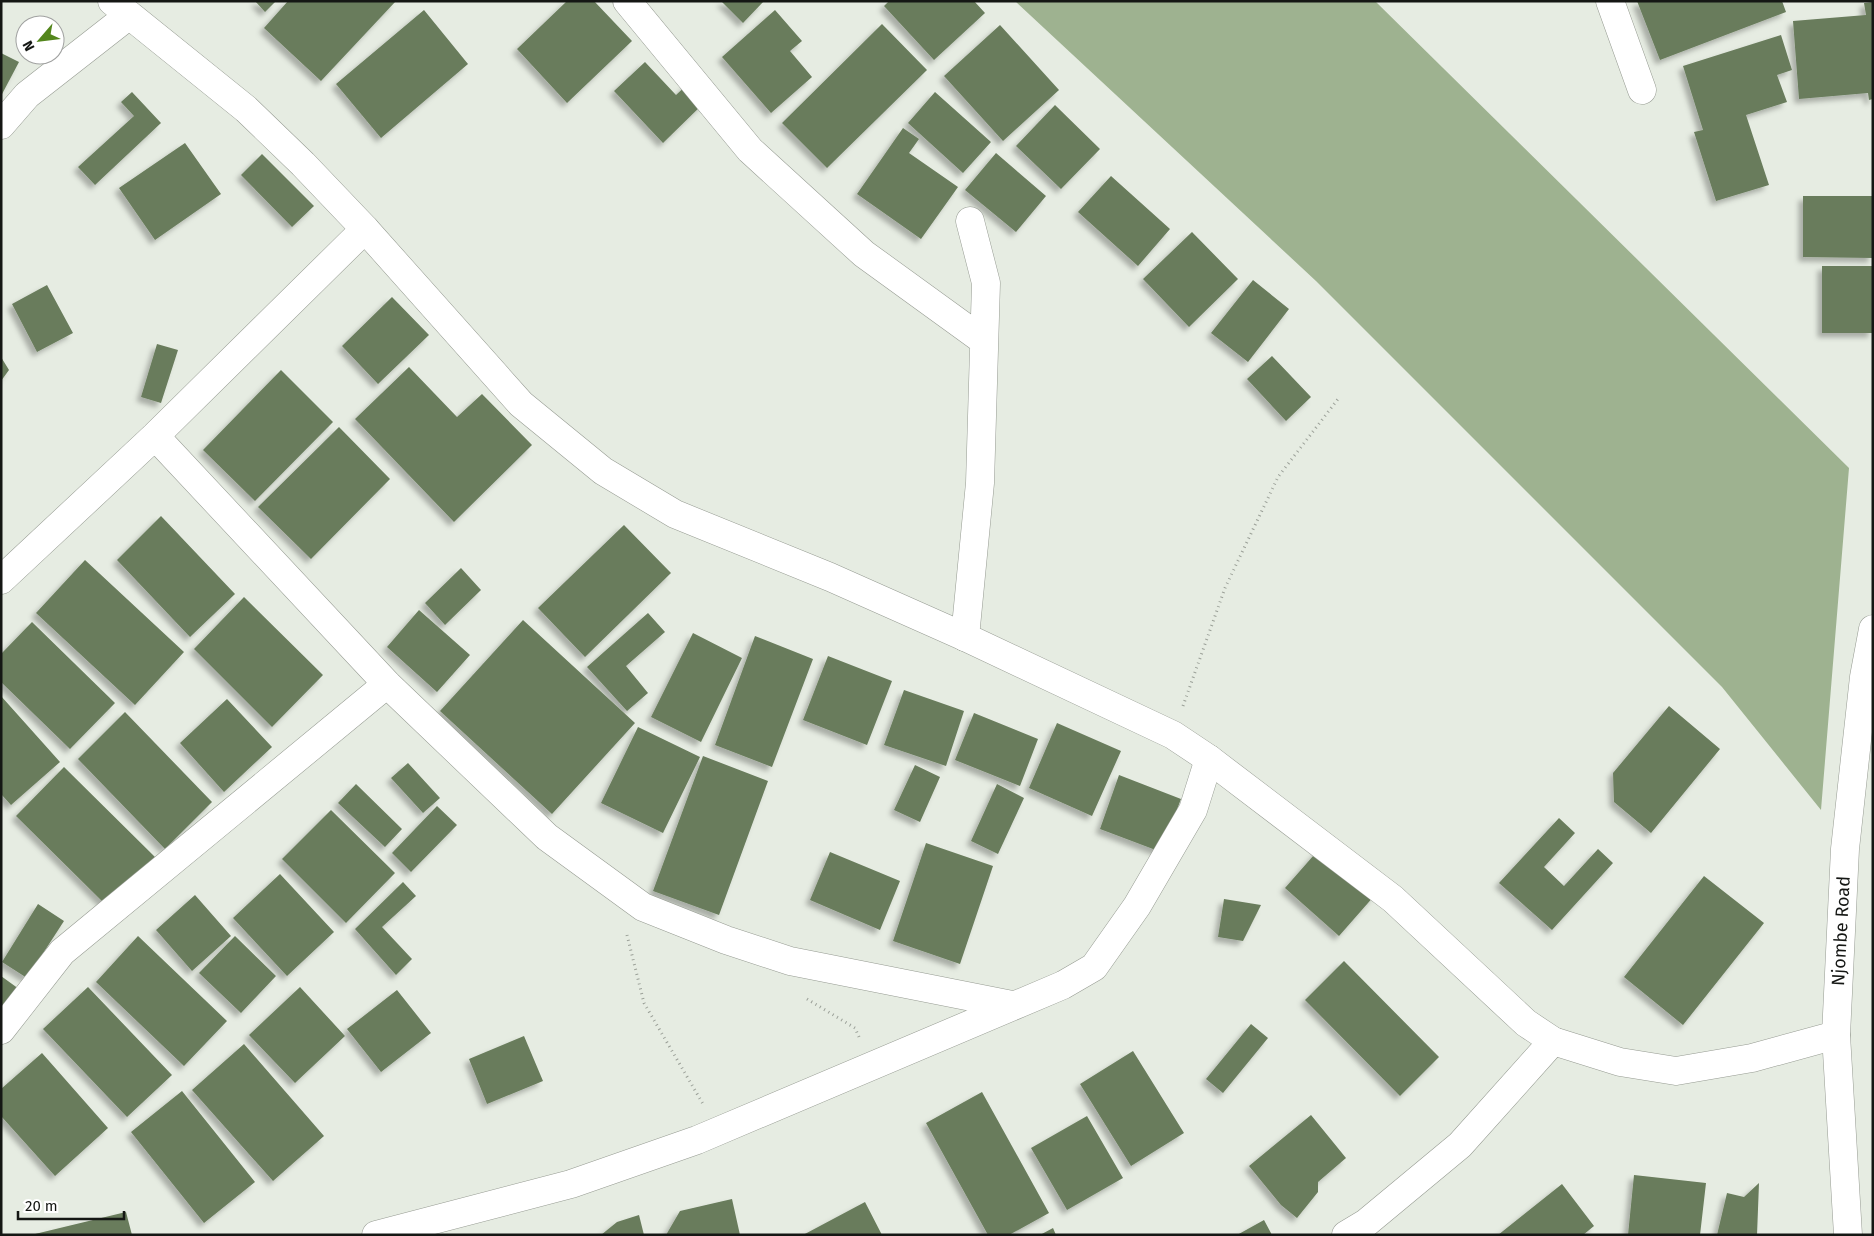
<svg xmlns="http://www.w3.org/2000/svg" width="1874" height="1236" font-family="'Fira Sans',sans-serif">
<defs>
<filter id="shadow"><feDropShadow dx="-4.5" dy="4.5" stdDeviation="2.5" flood-color="#0004"/></filter>
</defs>
<rect width="100%" height="100%" fill="#e6ece2"/>
<!-- forest -->
<path fill="#9eb290" d="M1015 1H1375L1849 468 1821 810 1722 687 1316 281Z"/>
<!-- building -->
<path fill="#697c5c" filter="url(#shadow)" d="M255 1H276L265 12Z
M288 1H396L321 81 264 28Z
M567 1H594L632 41 567 103 517 49Z
M721 1H764L743 23Z
M889 1H974L985 13 934 60 884 6Z
M1637 1H1782L1786 12 1660 60Z
M1873 2V99L1869 100 1868 93 1799 99 1793 21 1866 15 1864 3Z
M424 10 468 64 381 138 336 84Z
M775 10 802 41 790 51 812 77 771 113 722 57Z
M882 24 927 70 827 168 782 123Z
M1000 25 1059 90 1003 141 944 76Z
M1781 35 1792 70 1777 75 1787 102 1746 115 1769 185 1716 201 1694 132 1703 130 1683 66Z
M1 53 19 62 1 96Z
M645 62 676 95 690 82 707 100 663 143 614 91Z
M132 92 161 123 95 185 78 167 134 116 121 102Z
M935 92 991 142 963 173 908 123Z
M1055 105 1100 149 1061 189 1016 146Z
M903 128 919 139 909 153 958 187 921 239 857 194Z
M185 143 221 194 155 240 119 188Z
M996 153 1046 196 1016 232 965 190Z
M262 154 314 206 292 227 241 175Z
M1111 176 1170 229 1138 266 1078 212Z
M1803 196H1873V258L1803 257Z
M1192 232 1238 279 1189 327 1143 279Z
M1822 266H1873V333H1822Z
M1253 280 1289 309 1248 362 1211 333Z
M47 285 73 333 37 352 12 304Z
M392 297 429 335 378 384 342 346Z
M157 344 178 350 161 403 141 397Z
M1272 356 1311 397 1286 421 1247 379Z
M1 357 9 370 1 381Z
M409 367 457 417 482 394 532 445 454 522 355 419Z
M281 370 333 422 255 501 203 450Z
M339 427 390 479 311 559 258 507Z
M161 516 235 594 190 637 117 560Z
M624 525 671 573 585 657 538 608Z
M85 560 184 652 135 705 36 613Z
M461 568 481 590 445 625 425 603Z
M244 597 323 675 272 727 194 649Z
M419 610 470 655 437 692 387 647Z
M648 613 665 632 626 666 648 693 627 711 587 667Z
M523 620 635 723 552 814 440 711Z
M32 622 115 703 70 749 1 682V654Z
M693 633 742 658 701 742 651 717Z
M755 636 813 659 772 767 715 745Z
M828 656 892 681 867 745 803 720Z
M904 690 964 711 946 766 884 745Z
M1 696 60 762 11 805 1 794Z
M227 699 272 747 224 792 180 743Z
M1669 706 1720 749 1651 833 1614 802 1613 773Z
M125 712 212 802 165 849 78 759Z
M974 713 1038 739 1020 786 955 760Z
M1057 723 1121 751 1092 816 1029 788Z
M638 727 700 757 663 833 601 803Z
M703 756 768 781 719 915 653 891Z
M408 763 440 798 423 813 391 778Z
M915 765 940 777 920 822 894 810Z
M64 767 155 857 107 906 16 816Z
M1119 775 1181 799 1161 852 1100 829Z
M356 784 402 829 385 847 338 803Z
M997 784 1024 798 998 854 971 841Z
M437 806 457 825 411 872 392 853Z
M331 810 395 873 346 923 282 859Z
M1559 818 1575 833 1544 867 1564 886 1598 849 1613 863 1552 930 1499 883Z
M926 843 993 866 960 964 893 941Z
M1321 847 1375 895 1339 936 1285 888Z
M830 852 900 881 880 930 810 900Z
M280 874 334 932 287 976 233 918Z
M1704 876 1764 923 1683 1025 1624 977Z
M403 882 416 896 382 927 412 959 396 975 355 929Z
M195 895 231 936 192 971 156 930Z
M1224 899 1261 905 1243 941 1218 937Z
M38 904 64 921 27 978 2 962Z
M138 936 227 1021 184 1066 96 982Z
M235 936 276 976 241 1013 199 973Z
M1344 961 1439 1057 1400 1096 1305 1000Z
M1 976 19 989 1 1014Z
M88 987 172 1075 127 1117 43 1029Z
M300 987 345 1036 295 1083 249 1035Z
M397 990 431 1033 381 1072 347 1029Z
M1251 1024 1268 1038 1223 1093 1206 1079Z
M524 1036 543 1081 487 1104 469 1059Z
M244 1044 324 1136 273 1181 192 1090Z
M1133 1051 1184 1133 1131 1166 1080 1084Z
M42 1053 108 1128 55 1176 1 1116V1089Z
M182 1091 255 1182 204 1223 131 1132Z
M982 1092 1049 1213 1009 1235H988L926 1123Z
M1311 1115 1346 1158 1318 1182V1192L1297 1218 1281 1205 1249 1166Z
M1087 1116 1123 1178 1067 1210 1031 1148Z
M1634 1175 1706 1183 1700 1235H1628Z
M1759 1183 1757 1235H1717L1727 1193 1744 1197Z
M1562 1184 1594 1226 1583 1235H1498Z
M732 1199 740 1235H666L680 1211Z
M865 1202 882 1235H803Z
M126 1212 132 1235H35V1234Z
M639 1215 644 1235H601L617 1222Z
M1264 1220 1272 1235H1237Z
M1053 1228 1056 1235H1040Z"/>
<g fill="none" stroke-linecap="round" stroke-linejoin="round">
<!-- minor casing -->
<g stroke="#969b92" stroke-width="29">
<path id="minor" d="M627 1 750 150 864 254 984 341
M1610 1 1642 90
M1 125 27 95 128 16
M155 436 387 684 547 837 643 907 726 940 790 961 1012 1005
M1 580 155 436 365 229
M965 637 980 483 986 283 970 221
M1 1030 62 952 387 684
M376 1235 571 1184 697 1140 1063 985 1094 967 1137 906 1193 810 1209 759
M1346 1235 1366 1223 1460 1145 1553 1041"/>
</g>
<!-- tertiary casing -->
<g stroke="#969b92" stroke-width="29">
<path id="tertiary" d="M112 1 246 109 303 164 365 229 521 404 603 471 675 514 830 577 965 637 1173 735 1209 759 1393 899 1526 1023 1553 1041 1620 1062 1676 1071 1752 1058 1836 1035"/>
</g>
<!-- trunk casing -->
<g stroke="#969b92" stroke-width="29">
<path id="trunk" d="M1848 1235 1836 1035 1845 849 1864 677 1873 629"/>
</g>
<!-- path -->
<path stroke="#9ba098" stroke-width="3" stroke-dasharray="1 4" stroke-linecap="butt" d="M1183 706 1225 588 1278 477 1338 399
M627 935 644 1003 703 1104
M807 999 855 1028 859 1037"/>
<!-- minor -->
<use href="#minor" stroke="#fff" stroke-width="28"/>
<!-- tertiary -->
<use href="#tertiary" stroke="#fff" stroke-width="28"/>
<!-- trunk -->
<use href="#trunk" stroke="#fff" stroke-width="28"/>
</g>
<g text-anchor="middle" stroke-width="4.5" stroke-linejoin="round" paint-order="stroke">
<!-- street labels -->
<g font-size="18" fill="#151714" stroke="#fff">
<text transform="translate(1841 931) rotate(-87)" y="6">Njombe Road</text>
</g>
</g>
<!-- border -->
<rect width="1874" height="1236" fill="none" stroke="#151714" stroke-width="5"/>
<!-- north arrow -->
<g transform="translate(40 40) rotate(242)"><circle r="24" fill="#ffffff" stroke="#a1a2a1"/>
<path d="M0-4L9 19L0 12L-9 19Z" fill="#53861c"/>
<text y="-8" font-size="14" font-weight="bold" text-anchor="middle" fill="#151714">N</text>
</g>
<!-- scale -->
<path d="M18 1211v8h106v-8" fill="none" stroke="#151714" stroke-width="2.5"/>
<text x="25" y="1211" font-size="15" fill="#151714" stroke="#ffffff" stroke-width="4" paint-order="stroke">20 m</text>
</svg>
